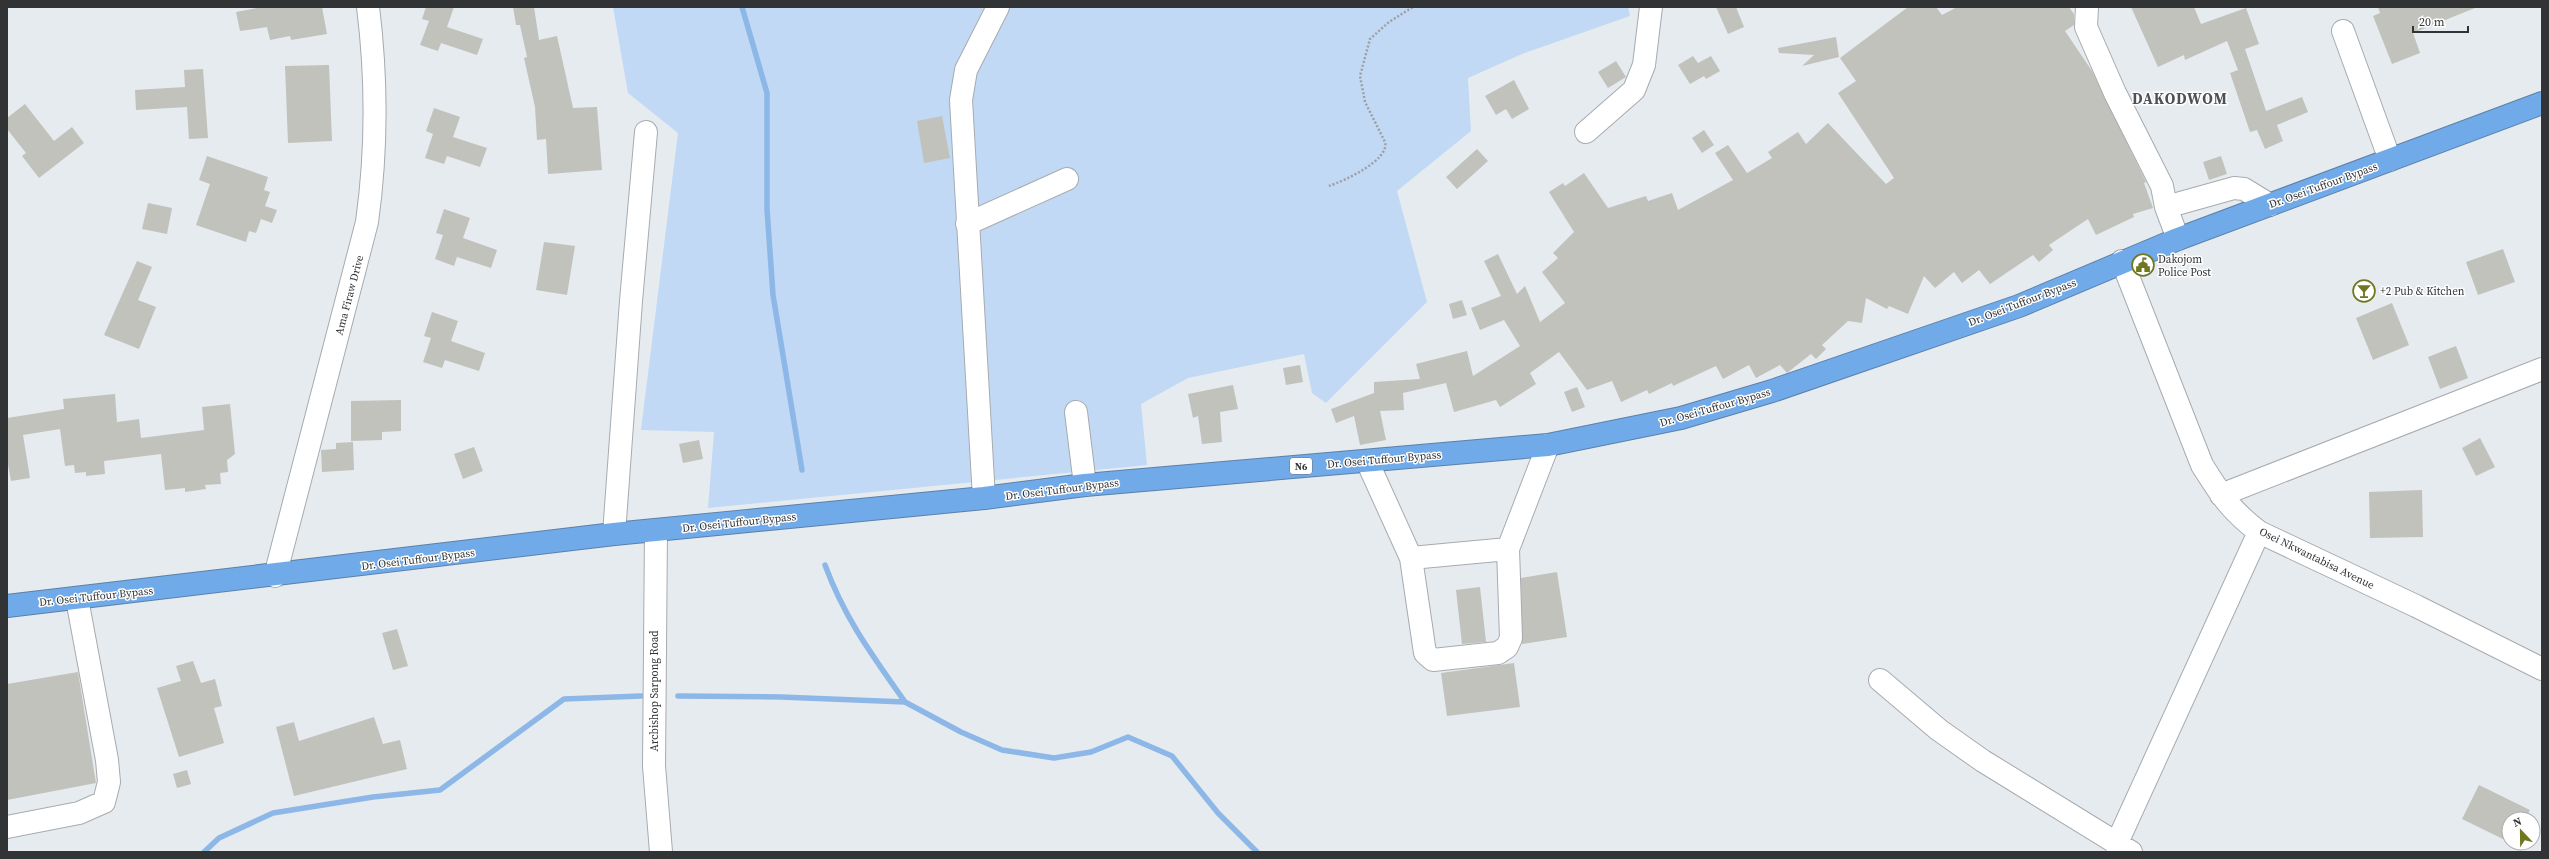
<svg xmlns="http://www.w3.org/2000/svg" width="2549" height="859" font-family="'Source Serif 4',serif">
<rect width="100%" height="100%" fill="#e6ebf0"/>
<!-- green -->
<path fill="#c1d9f5" d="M613 7H1628L1630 16 1522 54 1468 78 1471 131 1397 191 1427 302 1326 403 1312 393 1304 354 1188 378 1141 404 1147 465 708 508 714 432 641 430 678 133 628 93Z"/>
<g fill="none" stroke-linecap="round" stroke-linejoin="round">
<!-- stream -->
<path stroke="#8db7e7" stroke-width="5.5" d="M742 7 767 93V209L773 295 802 470
M825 565C845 619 872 655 905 702
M678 696 781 697 905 702 961 732 1002 750 1054 758 1091 752 1128 737 1172 756 1218 813 1257 852
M204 852 219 838 273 813 373 797 440 790 564 699 641 696"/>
</g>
<!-- building -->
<path fill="#c1c2bc" d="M262 7H322L327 34 291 40 290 36 270 40 267 27 240 31 236 12Z
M426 7H454L447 27 483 39 477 55 441 43 438 51 420 45 429 21 422 19Z
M513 7H534L539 40 557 36 573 108 597 107 602 170 548 174 546 139 537 140 535 107 524 58 527 57 520 25H516Z
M1716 7H1736L1744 27 1728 34Z
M1908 7H1936L1942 15 1957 7H2069L2074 14V25L2065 31 2092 71 2146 182 2144 183 2153 208 2133 214 2134 217 2096 235 2088 219 2049 245 2053 250 2039 262 2033 255 1990 284 1979 270 1962 283 1954 272 1935 288 1924 276 1908 314 1889 306 1887 309 1866 298 1862 323 1848 321 1822 345 1826 349 1816 359 1811 354 1787 373 1780 365 1756 378 1749 365 1723 379 1716 366 1673 386 1672 383 1649 394 1647 390 1621 402 1612 381 1587 390 1559 352 1530 373 1536 384 1500 407 1496 400 1454 412 1446 383 1403 393 1404 410 1380 411 1386 440 1360 445 1354 416 1336 423 1331 409 1374 393V382L1420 379 1416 364 1467 351 1473 376 1520 346 1504 320 1480 330 1471 308 1501 296 1484 261 1498 254 1517 294 1525 286 1540 322 1565 303 1542 272 1558 258 1553 253 1574 232 1549 192 1563 183 1565 186 1584 173 1608 208 1646 196 1648 201 1672 193 1678 210 1733 180 1715 153 1728 145 1747 173 1772 158 1768 152 1798 132 1806 144 1828 123 1886 184 1894 178 1838 93 1856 81 1840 58Z
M2131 7H2194L2201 24 2246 8 2259 44 2245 49 2266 111 2302 97 2308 112 2277 125 2283 141 2265 149 2257 130 2250 132 2230 73 2238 70 2227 41 2185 60 2184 55 2158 67Z
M2378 7H2475V8L2413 33 2420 53 2392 64 2373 16 2380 13Z
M1836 37 1839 57 1802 66 1814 55 1779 53 1778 48Z
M1693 56 1698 63 1711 56 1720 71 1706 79 1704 76 1690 84 1678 65Z
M1616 61 1626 77 1608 88 1598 72Z
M329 65 332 141 288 143 285 66Z
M203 69 208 138 189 139 187 107 136 110 135 90 185 87 184 70Z
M1514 80 1529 109 1512 119 1506 109 1496 115 1485 96Z
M25 104 54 141 72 127 84 143 39 178 22 156 26 153 7 129V118Z
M434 108 460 117 453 137 487 148 480 167 447 156 444 164 425 158 433 134 426 131Z
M942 116 950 158 924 163 917 121Z
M1704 130 1714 145 1702 153 1692 138Z
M1477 149 1488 161 1457 189 1446 177Z
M207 156 268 177 264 190 270 192 265 206 277 210 272 223 261 219 256 233 249 231 246 242 196 225 210 184 199 180Z
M2221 156 2227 174 2209 180 2203 162Z
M148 203 172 208 167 234 142 229Z
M444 209 470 218 463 238 497 250 491 268 457 257 454 266 435 259 443 235 436 233Z
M544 242 575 246 567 295 536 290Z
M2503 249 2515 282 2478 295 2466 262Z
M137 261 152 267 138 300 156 307 139 349 104 335Z
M1462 300 1467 315 1453 319 1449 304Z
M2392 303 2409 345 2373 360 2356 318Z
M432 312 458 321 451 341 485 353 479 371 445 360 442 368 423 362 431 338 424 336Z
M2456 346 2468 378 2440 389 2428 357Z
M1300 365 1303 382 1286 385 1283 368Z
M1233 385 1238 409 1220 412 1222 442 1202 444 1198 416 1193 418 1188 394Z
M1577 387 1585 407 1572 412 1564 392Z
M115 394 117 422 139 419 141 438 204 430 202 407 230 404 235 454 227 460 228 472 220 473 221 484 205 485 206 489 185 492V488L165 490 161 454 104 461 105 474 86 476V472L75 473 74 465 65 466 60 429 23 435 30 478 11 481 7 459V418L64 409 63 399Z
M401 400V431L382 432V440L351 441V401Z
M2480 438 2495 467 2476 476 2462 448Z
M699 440 703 459 683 463 679 444Z
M353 442 354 470 322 472 321 450 336 449V443Z
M474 447 483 471 463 479 454 454Z
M2422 490 2423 537 2370 538 2369 492Z
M1557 572 1567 637 1522 644 1521 578Z
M1480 587 1486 642 1462 644 1456 590Z
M397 629 408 666 393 670 382 633Z
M193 661 201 683 215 679 222 706 214 708 224 743 179 757 157 688 181 681 176 666Z
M1514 663 1520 707 1447 716 1441 673Z
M78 672 96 783 7 800V684Z
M374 717 383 744 400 740 407 769 294 796 276 727 294 722 299 741Z
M187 770 191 784 177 788 173 774Z
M2479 785 2530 810 2525 819H2509V842L2462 819Z"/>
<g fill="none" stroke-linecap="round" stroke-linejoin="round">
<!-- minor casing -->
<g stroke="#a7abaf" stroke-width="24">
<path id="minor" d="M2087 7 2086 27 2115 93 2162 186 2166 207 2178 239
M2343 31 2390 160
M1586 132 1634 90 1644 65 1651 7
M2166 207 2234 188 2244 189 2270 205
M967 224 1067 179
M2122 261 2202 465C2221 495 2230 510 2259 532L2416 606 2542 669
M1076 412 1085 485
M1367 461 1411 558 1508 549 1548 445
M2221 495 2542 369
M984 498 961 100 966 70 998 7
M656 530 654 766 661 852
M614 534 631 301 646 132
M1411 558 1425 653 1433 660 1498 653 1507 647 1511 638 1508 549
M275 576 367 222C377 150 377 79 368 7
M1880 680 1939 730 1983 761 2131 852
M7 827 79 813 104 802 109 782 107 760 77 599
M2116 845 2259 532"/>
</g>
<!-- highway casing -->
<g stroke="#5b80aa" stroke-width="24">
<path id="highway" d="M7 606 614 534 984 498 1085 485 1548 445 1681 418 1772 391 2019 306 2178 239 2542 103"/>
</g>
<!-- path -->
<path stroke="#9ca0a4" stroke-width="2.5" stroke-dasharray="2 2" stroke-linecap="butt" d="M1329 186C1344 181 1390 160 1385 142L1365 102 1360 76 1370 39 1389 22 1413 7"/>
<!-- minor -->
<use href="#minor" stroke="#fff" stroke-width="22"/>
<!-- highway -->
<use href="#highway" stroke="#71aae9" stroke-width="22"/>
</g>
<!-- icons -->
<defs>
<g id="civic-ring" transform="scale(1.15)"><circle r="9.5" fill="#fff" stroke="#717720" stroke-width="1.5"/><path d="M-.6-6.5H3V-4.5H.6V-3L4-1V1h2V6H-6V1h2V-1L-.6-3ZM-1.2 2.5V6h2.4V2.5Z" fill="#717720"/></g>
<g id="bar-ring" transform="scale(1.15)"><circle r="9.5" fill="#fff" stroke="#717720" stroke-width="1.5"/><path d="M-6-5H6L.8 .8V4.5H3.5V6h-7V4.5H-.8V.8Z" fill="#717720"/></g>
</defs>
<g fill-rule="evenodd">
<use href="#civic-ring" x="2143" y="265"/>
<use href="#bar-ring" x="2364" y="291"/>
</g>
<g text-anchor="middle" stroke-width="3" stroke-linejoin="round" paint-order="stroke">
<!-- shield labels -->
<rect fill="#fff" stroke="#6f7072" stroke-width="1" x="1290" y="458" width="22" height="16" rx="3"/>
<g font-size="10" font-weight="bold" fill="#313335">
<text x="1301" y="470">N6</text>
</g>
<!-- street labels -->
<g font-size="11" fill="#313335" stroke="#fff">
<text transform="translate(2323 185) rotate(-20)" y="4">Dr. Osei Tuffour Bypass</text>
<text transform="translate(349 295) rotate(-75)" y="4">Ama Firaw Drive</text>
<text transform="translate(2022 302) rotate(-21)" y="4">Dr. Osei Tuffour Bypass</text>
<text transform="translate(1715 407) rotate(-16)" y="4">Dr. Osei Tuffour Bypass</text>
<text transform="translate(1384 459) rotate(-5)" y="4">Dr. Osei Tuffour Bypass</text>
<text transform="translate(1062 489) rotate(-7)" y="4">Dr. Osei Tuffour Bypass</text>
<text transform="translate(739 522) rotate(-6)" y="4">Dr. Osei Tuffour Bypass</text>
<text transform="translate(2317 558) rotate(26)" y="4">Osei Nkwantabisa Avenue</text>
<text transform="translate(418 559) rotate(-7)" y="4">Dr. Osei Tuffour Bypass</text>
<text transform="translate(96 596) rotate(-6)" y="4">Dr. Osei Tuffour Bypass</text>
<text transform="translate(654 691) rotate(-90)" y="4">Arcbishop Sarpong Road</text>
</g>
<!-- poi labels -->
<g font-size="11" fill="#313335" stroke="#fff" text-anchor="start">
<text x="2158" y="263">Dakojom<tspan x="2158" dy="13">Police Post</tspan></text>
<text x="2380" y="295">+2 Pub &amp; Kitchen</text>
</g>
<!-- district labels -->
<g font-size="15" font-weight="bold" letter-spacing="1" fill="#4d5155" stroke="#fff">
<text x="2180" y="104">DAKODWOM</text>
</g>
</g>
<!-- border -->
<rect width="2549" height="859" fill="none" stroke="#313335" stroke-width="16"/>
<!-- north arrow -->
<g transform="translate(2521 831) rotate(338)"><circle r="19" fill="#ffffff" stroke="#adadae"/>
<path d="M0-3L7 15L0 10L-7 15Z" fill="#717720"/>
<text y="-6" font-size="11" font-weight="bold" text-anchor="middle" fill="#313335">N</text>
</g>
<!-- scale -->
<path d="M2413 26v6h55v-6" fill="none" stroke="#313335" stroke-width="2"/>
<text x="2419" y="26" font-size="12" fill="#313335" stroke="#ffffff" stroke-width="3" paint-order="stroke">20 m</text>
</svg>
